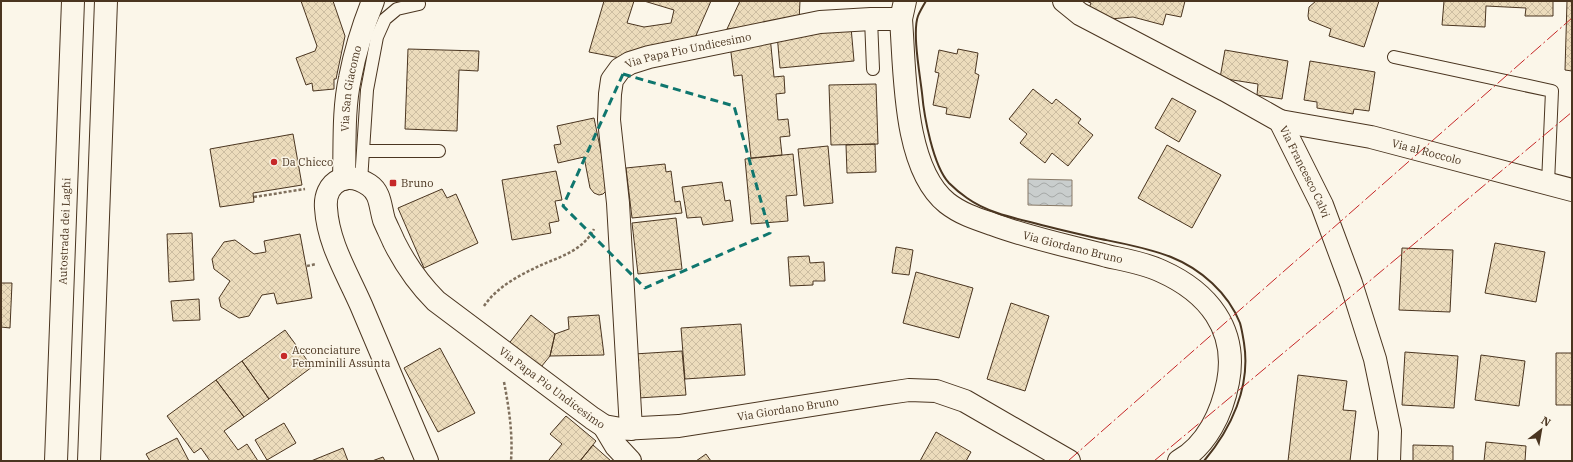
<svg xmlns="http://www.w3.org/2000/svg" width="1573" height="462" font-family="'IBM Plex Serif',serif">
<defs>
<pattern id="water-waves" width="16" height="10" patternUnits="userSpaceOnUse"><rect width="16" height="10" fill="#c9cecd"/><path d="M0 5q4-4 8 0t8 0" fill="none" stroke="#a5a8a6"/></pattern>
<pattern id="building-cross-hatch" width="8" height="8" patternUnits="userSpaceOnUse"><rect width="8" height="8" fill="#ecdcbc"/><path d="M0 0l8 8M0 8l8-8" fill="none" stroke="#ccbda1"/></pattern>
</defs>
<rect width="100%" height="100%" fill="#fbf6e9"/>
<!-- water -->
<path fill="url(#water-waves)" stroke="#887966" d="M1028 179 1072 180V206L1028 205Z"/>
<!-- building -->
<path fill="url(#building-cross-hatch)" stroke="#4a3520" d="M301 1H333L345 36 336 79H334V89L313 91 312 83 306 85 296 58 315 51 317 46Z
M604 1H634L627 23 644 27 671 23 674 10 644 1H711L694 40 625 59 589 52Z
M740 1H800L799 21 727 29Z
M1086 1H1185L1181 17 1166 14 1163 25 1133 17 1110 19 1088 10 1091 3Z
M1316 1H1379L1364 47 1329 36 1331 29 1309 20 1308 16 1309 7Z
M1444 1H1553V16H1525L1526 8 1486 6 1485 27 1442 25Z
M1567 1H1572V71L1565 70Z
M851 27 854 61 780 68 777 34Z
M770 36 774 77 784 76 785 93 776 94 778 120 788 119 790 136 780 137 782 155 751 158 742 75 734 76 730 45Z
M408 49 479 51 478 71 459 70 457 131 405 129Z
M958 49 978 53 975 73 979 75 970 118 946 114 947 108 933 105 939 73 935 72 939 50 957 54Z
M1225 50 1288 61 1282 99 1257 95 1258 84 1220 78Z
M1310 61 1375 72 1369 111 1354 109 1353 114 1317 108V102L1304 100Z
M876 84 878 144 831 145 829 85Z
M1033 89 1052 104 1056 99 1081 119 1078 123 1093 135 1068 166 1052 153 1045 163 1020 143 1027 134 1009 119Z
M1172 98 1196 111 1179 142 1155 128Z
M594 118 607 181V190L603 194 599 195 594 193 590 188 584 157 558 163 554 145 561 144 557 126Z
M293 134 302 185 253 193 254 202 220 207 210 149Z
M875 144 876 172 847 173 846 145Z
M1167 145 1221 175 1192 228 1138 198Z
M828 146 833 203 804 206 798 149Z
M793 154 797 195 786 196 788 221 751 224 745 159Z
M665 164 666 172 671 171 675 202 680 201 682 213 632 218 626 168Z
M556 171 562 200 555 201 559 221 549 223 551 233 512 240 502 180Z
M722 182 725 201 730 200 733 221 703 225 701 217 687 218 682 187Z
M442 189 447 198 456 194 478 243 424 268 398 208Z
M676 218 682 269 638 274 632 223Z
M192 233 194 280 169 282 167 234Z
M300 234 312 298 277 304 274 293 262 295 249 316 239 318 221 307 219 298 230 281 214 269 212 259 224 242 235 240 254 254 266 252 264 241Z
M1495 243 1545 252 1536 302 1485 293Z
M896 247 913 250 909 275 892 273Z
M1402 248 1453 250 1450 312 1399 310Z
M809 256 810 263 824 262 825 281H813V285L790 286 788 257Z
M916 272 973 288 959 338 903 323Z
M1 283H12L10 328 1 327Z
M199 299 200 320 173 321 171 301Z
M1011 303 1049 316 1025 391 987 379Z
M531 315 555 334 550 356 537 372 507 346Z
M599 315 604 355 550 356 555 334 569 329 568 317Z
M741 324 745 375 685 379 681 328Z
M285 330 312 367 269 399 242 361Z
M440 348 475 413 438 432 404 368Z
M682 351 686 395 638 398 634 354Z
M1405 352 1458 356 1454 408 1402 405Z
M1556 353H1572V405H1556Z
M1481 355 1525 361 1519 406 1475 400Z
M242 361 269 399 244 417 216 380Z
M1298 375 1347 381 1343 410 1356 411 1350 461H1288Z
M216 380 244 417 224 431 238 450 247 444 258 461H210L201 448 194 453 167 416Z
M566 416 596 441 580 461H550L549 460 562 444 550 434Z
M284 423 296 443 267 460 255 440Z
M936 432 971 452 966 461H920Z
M177 438 189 461H150L146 454Z
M1486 442 1526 446 1525 461H1484Z
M593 445 611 461H580Z
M1413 445 1453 446V461H1413Z
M343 448 348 461H311Z
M706 454 711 461H696Z
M383 457 385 461H372Z"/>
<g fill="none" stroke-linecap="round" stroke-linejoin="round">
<!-- service casing -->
<g stroke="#4a3520" stroke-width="14">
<path id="service" d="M871 19 873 69
M1394 57 1552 91 1548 183
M363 151H439
M361 181 367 90 377 37 385 19 397 9 419 4"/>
</g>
<!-- minor casing -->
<g stroke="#4a3520" stroke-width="24">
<g id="minor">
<path id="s1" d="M905 1 901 19C905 71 903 168 947 203 961 214 977 219 992 224 1029 238 1069 246 1107 256 1125 260 1144 263 1161 271 1208 292 1238 329 1228 382 1222 413 1207 445 1179 461"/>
<path id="s2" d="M1064 1 1080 14 1225 90 1280 121 1322 205 1351 283 1375 359 1390 431 1389 461"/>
<path id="s3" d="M1280 121 1371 137 1572 190"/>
<path id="s4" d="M344 179C345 145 343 110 350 78 355 52 363 26 373 1"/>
<path d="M604 426 616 446 630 461"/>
<path id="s5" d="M631 429 618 203 609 120 610 94 612 80 620 69 630 63 649 57 820 22 871 19H901"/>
<path id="s6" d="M427 461C405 409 383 357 361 305 347 273 328 243 326 208 325 197 329 185 340 180 349 176 360 179 369 185 381 193 380 207 384 220 387 227 391 235 394 242 405 264 419 284 436 301L592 418 604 426 621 429 679 426 882 394 909 390 936 391 965 401 1069 461"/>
</g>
</g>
<!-- motorway casing -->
<g stroke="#4a3520" stroke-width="24">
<g id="motorway">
<path id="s7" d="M56 461 73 1"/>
<path d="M89 461 106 1"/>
</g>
</g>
<!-- path -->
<path stroke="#7f6f5c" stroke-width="2.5" stroke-dasharray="3 2" stroke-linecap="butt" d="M254 197 305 189
M307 266 316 264
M484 306C497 287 518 276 539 266 559 257 583 251 594 229
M504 382C509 408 513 434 511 461"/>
<!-- service -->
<use href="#service" stroke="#fbf6e9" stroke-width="12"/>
<!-- minor -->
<use href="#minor" stroke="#fbf6e9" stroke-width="22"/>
<!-- motorway -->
<use href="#motorway" stroke="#fbf6e9" stroke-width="22"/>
<!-- wall -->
<path stroke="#4a3520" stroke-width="2" d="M926 1C923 6 920 11 918 16 912 32 920 75 922 93 924 116 933 166 949 183 954 188 961 194 967 198 985 211 1009 217 1030 222 1052 228 1074 233 1096 238 1120 243 1149 248 1171 257 1201 269 1228 293 1240 323 1242 330 1243 337 1244 343 1251 387 1231 429 1204 461"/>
<!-- power -->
<path stroke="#c62828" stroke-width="1" stroke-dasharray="14 3 2 3" stroke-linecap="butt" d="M1068 461 1572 18
M1154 461 1572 112"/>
</g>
<!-- marked area -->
<path fill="none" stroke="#0f766e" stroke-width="3" stroke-dasharray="8 5" stroke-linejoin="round" d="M623 74 734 106 770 233 645 288 563 206Z"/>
<!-- markers -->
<g fill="#c62828" stroke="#fbf6e9" stroke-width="1.5">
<circle cx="274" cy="162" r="4"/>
<rect x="389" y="179" width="8" height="8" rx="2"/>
<circle cx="284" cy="356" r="4"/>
</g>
<g text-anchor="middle" stroke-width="3" stroke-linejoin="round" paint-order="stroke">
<!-- street labels -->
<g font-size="11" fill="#4a3520" stroke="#fbf6e9">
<text dy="4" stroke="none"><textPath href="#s5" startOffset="435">Via Papa Pio Undicesimo</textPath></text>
<text dy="4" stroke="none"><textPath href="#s4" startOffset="91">Via San Giacomo</textPath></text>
<text dy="4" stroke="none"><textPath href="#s3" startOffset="150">Via al Roccolo</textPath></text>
<text dy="4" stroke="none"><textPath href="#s2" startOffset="304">Via Francesco Calvi</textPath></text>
<text dy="4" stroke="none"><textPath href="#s7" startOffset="230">Autostrada dei Laghi</textPath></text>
<text dy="4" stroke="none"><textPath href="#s1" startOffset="347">Via Giordano Bruno</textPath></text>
<text dy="4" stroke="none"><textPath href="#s6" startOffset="618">Via Papa Pio Undicesimo</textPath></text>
<text dy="4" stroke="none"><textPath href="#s6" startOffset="868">Via Giordano Bruno</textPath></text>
</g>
<!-- poi labels -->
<g font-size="11" fill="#4a3520" stroke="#fbf6e9" text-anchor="start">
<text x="282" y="166">Da Chicco</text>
<text x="401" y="187">Bruno</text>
<text x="292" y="354">Acconciature<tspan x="292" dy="13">Femminili Assunta</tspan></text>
</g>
</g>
<!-- border -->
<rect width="1573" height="462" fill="none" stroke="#4a3520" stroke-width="4"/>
<!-- north arrow -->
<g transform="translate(1541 430) rotate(31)" stroke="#fbf6e9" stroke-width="3" paint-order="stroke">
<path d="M0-3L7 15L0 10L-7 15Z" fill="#4a3520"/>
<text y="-6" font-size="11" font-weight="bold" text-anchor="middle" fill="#4a3520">N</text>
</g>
</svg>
